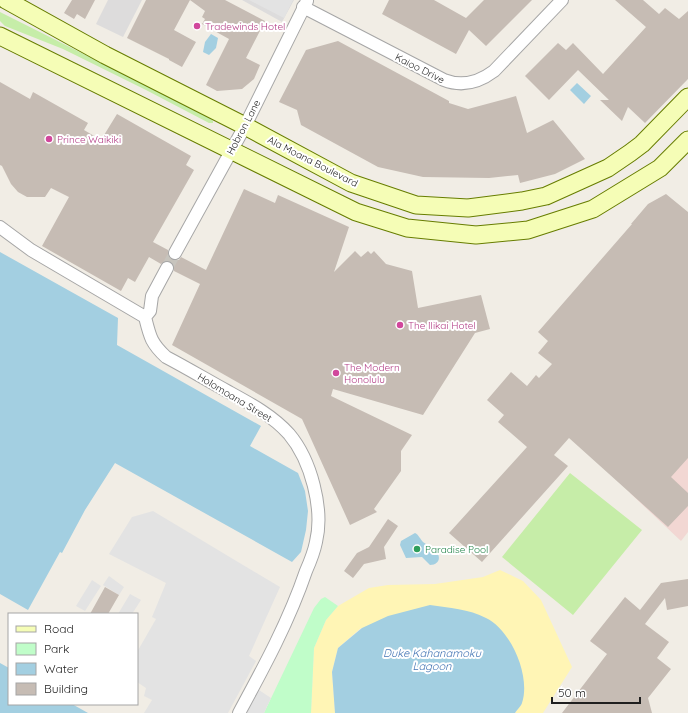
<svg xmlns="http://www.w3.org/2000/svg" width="688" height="713" font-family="Quicksand,sans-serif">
<rect width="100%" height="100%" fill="#f1ede5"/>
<!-- residential -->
<path fill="#dddcdc" d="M108 0H142L123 37 96 24Z
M242 0H294L282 22Z"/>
<!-- commercial -->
<path fill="#f2d7d3" d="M688 430V532L681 541 630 493Z"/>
<!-- grass -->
<path fill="#c6eda8" d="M0 12 209 117 213 121V123H209L146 90 63 49 5 26 0 21Z
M570 473 642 530 573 615 502 557Z"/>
<!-- sand -->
<path fill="#fff5b5" d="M500 570 523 581 541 600 572 667 543 713H515L522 703 361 628 338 648 332 672 335 713H311L314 648 326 620 338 606 369 588 388 585 435 584 483 577Z"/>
<!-- park -->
<path fill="#c0fdc9" d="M325 597 338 606 326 620 314 648 311 713H264L314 608 321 599Z"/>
<!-- parking -->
<path fill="#e3e3e3" d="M249 0H293L284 18Z
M153 511 280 587 249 656 256 661 228 713H144L152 700 144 696 146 688 137 682V652L156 619 152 617 166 583 109 554 132 517Z
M109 576 124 587 119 595 103 585Z
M92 580 101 586 85 611 76 606Z
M130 594 141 600 132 614H118Z
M253 686 271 698 264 713H239Z"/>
<!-- water -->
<path fill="#a3cfe1" d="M211 34 218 38 216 48 209 55 203 52 205 42Z
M577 83 591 96 584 104 570 90Z
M0 252 118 318 117 345 261 426 250 446 298 473 305 491 308 511 306 530 301 552 292 562 115 463 85 510 62 553 60 552 28 610 0 594Z
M415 533C419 535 420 539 423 542 427 545 431 547 434 550 442 555 440 565 430 565L422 557 406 558 400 545 401 541Z
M430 605C449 608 469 609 486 618 511 630 531 676 522 703 521 706 517 710 515 713H335L332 672 338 648 362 628 388 616Z
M0 663 9 668V704H72L88 713H0Z"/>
<!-- building -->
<path fill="#c6bcb4" d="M72 0H95L85 19 77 14 74 19 64 13Z
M146 0H190L174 30 196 42 182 67 169 60V59L127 38Z
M190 0H225L265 21 246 58 260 65 254 79 242 89 217 91 206 85 229 39 202 24 205 19 202 17 205 11Z
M389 0H434L466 18 484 0H532L486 46 469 30 456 54 382 14Z
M615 0H643L659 14 665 8 679 19 688 11V79L645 123 628 107 622 121 600 100H609L578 70 549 100 525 76 558 43 566 50 573 43 603 74 646 27Z
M338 41 449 101V103L468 109 516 96 527 133 553 120 585 159 555 174 520 183 518 175 489 178 423 177 378 167 301 125 297 110 279 102 306 50Z
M0 82 30 99 33 92 88 123 84 130 101 140 117 114 191 156 186 165 194 170 153 242 168 250V257L172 260H179L181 257 206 270 244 189 275 203 278 195 349 227 334 272 355 251 361 257 368 251 371 254 374 251 386 264 412 271 418 308 481 295 490 329 475 333 423 415 333 389 331 396 412 435 401 451V471L374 509 377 512 350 525 302 419 172 345 200 284 174 271V264L170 261H166L161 264 149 257 135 282 128 278 121 291 42 246 69 197 51 188 45 197H27L18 192 11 184 2 166 0 165Z
M666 194 688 212V458L671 477 688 493V506L668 527 569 438 554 455 568 466 482 562 449 533 527 447 498 422 504 415 487 400 511 372 527 386 536 375 539 378 552 364 538 353 548 341 538 332 632 224H631L648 204Z
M388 519 398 526 384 547 386 559 364 564 353 578 344 571 357 553 369 547Z
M688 579V606L667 610 665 598 645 624 669 642 657 658 671 669 648 698 652 713H562L607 654 590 641 625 597 640 610 661 583Z
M105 587 119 595 108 614H90Z"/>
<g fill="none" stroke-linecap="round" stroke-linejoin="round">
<!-- street-tunnel -->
<path stroke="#c7c4bd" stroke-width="12" stroke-dasharray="12 6" stroke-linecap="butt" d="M167 268 175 253"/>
<!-- street casing -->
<g stroke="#a6a6a6" stroke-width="14">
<path id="street" d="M303 7 444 80C462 87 478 83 494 71L562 0
M0 227 31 250 145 317C150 337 151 343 166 357 187 368 207 380 227 391 249 403 272 415 289 434 311 460 324 509 316 542 314 552 310 562 306 571 289 621 264 667 239 713
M175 253 245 126 307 1
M145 317 150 311 152 296 167 268"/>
</g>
<!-- secondary casing -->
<g stroke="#677d00" stroke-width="19">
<path id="secondary" d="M6 0 105 55 245 126 351 183 416 205 468 208 522 201 546 196 608 168 630 153 642 144 688 97
M0 36 356 212 407 228 476 235 528 230 593 209 660 168 688 140"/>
</g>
<!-- street -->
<use href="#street" stroke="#fff" stroke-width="12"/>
<!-- secondary -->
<use href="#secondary" stroke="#f5fdb6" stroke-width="17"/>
</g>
<!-- markers -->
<g fill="#d1479c" stroke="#fff" stroke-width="1.5">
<circle cx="197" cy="26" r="4"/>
<circle cx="49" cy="139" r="4"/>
<circle cx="400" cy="325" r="4"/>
<circle cx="336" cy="373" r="4"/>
</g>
<circle fill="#2e9e5b" stroke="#fff" stroke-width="1.5" cx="417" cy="549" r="4"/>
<g text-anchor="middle" stroke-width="4" stroke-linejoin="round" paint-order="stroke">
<!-- hotel labels -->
<g font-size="10" fill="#b23c85" stroke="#fff" text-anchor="start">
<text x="205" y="30">Tradewinds Hotel</text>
<text x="57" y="143">Prince Waikiki</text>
<text x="408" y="329">The Ilikai Hotel</text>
<text x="344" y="371">The Modern<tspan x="344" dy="12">Honolulu</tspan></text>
</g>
<!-- street labels -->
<g font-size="10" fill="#1f1f1f" stroke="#fff">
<text transform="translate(420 68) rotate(27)" y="4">Kaioo Drive</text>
<text transform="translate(243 127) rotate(-62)" y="4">Hobron Lane</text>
<text transform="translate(313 161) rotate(27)" y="4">Ala Moana Boulevard</text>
<text transform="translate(235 397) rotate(31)" y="4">Holomoana Street</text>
</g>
<!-- leisure labels -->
<g font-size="10" fill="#27864d" stroke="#fff" text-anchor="start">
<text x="425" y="553">Paradise Pool</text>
</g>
<!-- water labels -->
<g font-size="11" font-style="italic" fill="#4576b5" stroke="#fff">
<text x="432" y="657">Duke Kahanamoku<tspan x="432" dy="13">Lagoon</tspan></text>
</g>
</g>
<!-- legend -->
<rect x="8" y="613" width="130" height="92" fill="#ffffff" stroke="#a5a5a5"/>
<rect x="16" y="626" width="20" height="6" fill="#f5fdb6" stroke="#a5a5a5"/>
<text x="44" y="633" font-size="12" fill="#1f1f1f">Road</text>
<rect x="16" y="643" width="20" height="12" fill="#c0fdc9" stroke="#a5a5a5"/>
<text x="44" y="653" font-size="12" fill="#1f1f1f">Park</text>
<rect x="16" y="663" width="20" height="12" fill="#a3cfe1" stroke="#a5a5a5"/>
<text x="44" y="673" font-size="12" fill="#1f1f1f">Water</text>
<rect x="16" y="683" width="20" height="12" fill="#c6bcb4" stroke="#a5a5a5"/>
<text x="44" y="693" font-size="12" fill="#1f1f1f">Building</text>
<!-- scale -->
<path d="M552 697v6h88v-6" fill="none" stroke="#1f1f1f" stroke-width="2"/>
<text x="558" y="697" font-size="12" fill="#1f1f1f" stroke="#ffffff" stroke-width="3" paint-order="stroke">50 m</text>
</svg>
